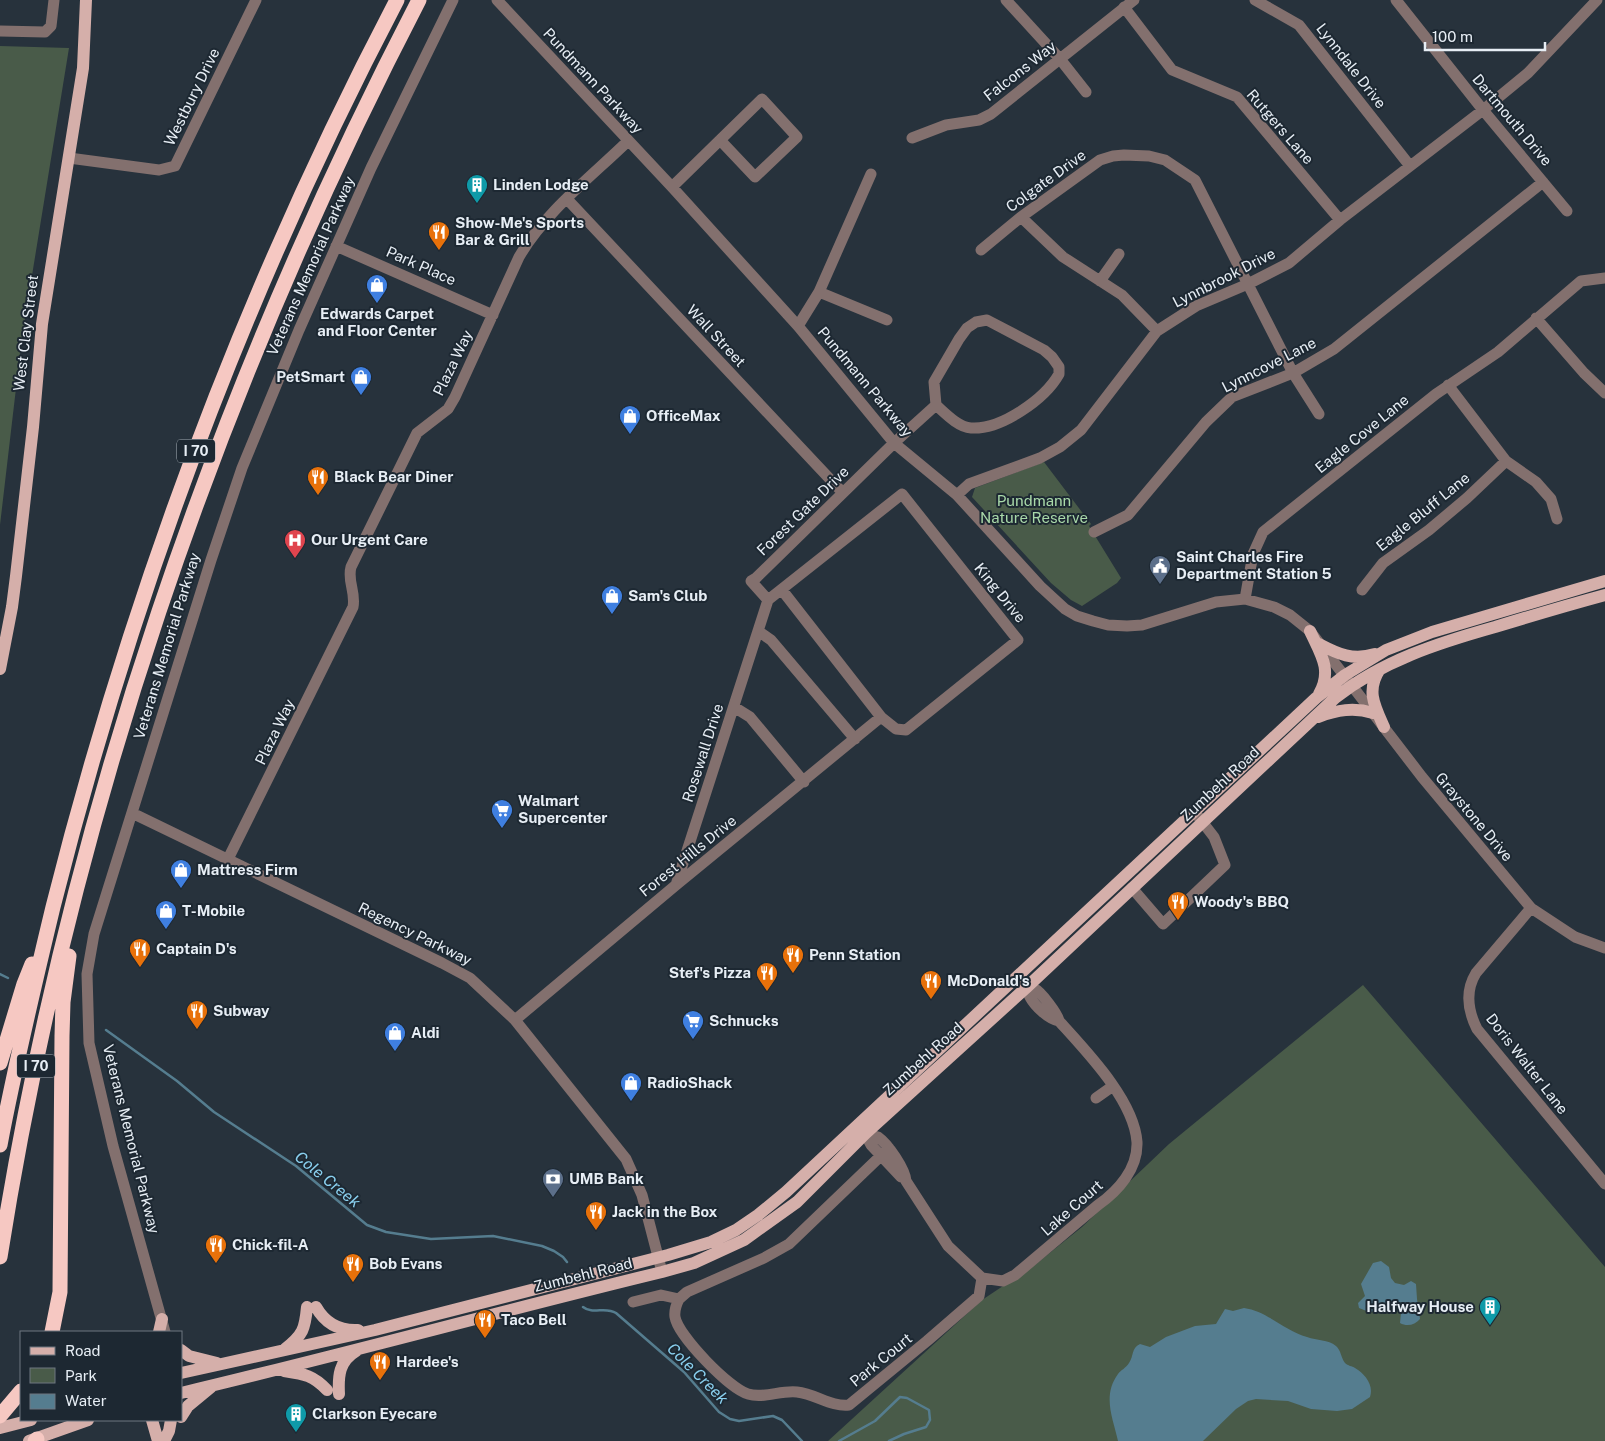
<svg xmlns="http://www.w3.org/2000/svg" width="1605" height="1441" font-family="'Public Sans',sans-serif">
<rect width="100%" height="100%" fill="#27323c"/>
<!-- green -->
<path fill="#495b49" d="M0 46 69 48 22 337 0 525Z
M1044 462 1091 524 1089 526 1121 578 1117 583 1082 606 1071 600 1051 583 972 497 975 488Z
M1363 985 1605 1267V1441H828L982 1300 1036 1264 1082 1227 1169 1144Z"/>
<!-- water -->
<path fill="#557d8f" d="M1381 1261 1389 1267 1391 1278 1395 1283 1404 1285 1411 1281 1416 1284 1417 1299 1420 1319C1415 1325 1407 1327 1400 1323L1401 1313 1396 1308 1369 1312 1359 1308 1358 1303 1365 1296 1361 1284 1373 1263Z
M1244 1308C1267 1311 1285 1331 1307 1337 1317 1341 1328 1339 1336 1346 1341 1350 1341 1358 1345 1363 1348 1366 1352 1366 1355 1368 1365 1374 1374 1385 1370 1397L1352 1409 1337 1411 1311 1409 1288 1401 1256 1399 1248 1401 1236 1409 1203 1441H1118C1113 1418 1102 1396 1118 1374 1121 1370 1126 1368 1129 1363 1134 1356 1131 1348 1140 1344L1150 1347 1166 1337 1195 1326 1216 1324 1225 1309 1233 1311Z"/>
<g fill="none" stroke-linecap="round" stroke-linejoin="round">
<!-- stream -->
<path stroke="#557d8f" stroke-width="2.5" d="M0 974 8 978
M106 1030 177 1081 214 1112 296 1166 367 1225 386 1232 431 1239 493 1236 542 1246 554 1251 563 1257 567 1262
M583 1307C593 1315 605 1306 616 1313L684 1372 719 1412 730 1419 739 1421 773 1416 782 1420 802 1441
M839 1441 875 1421 900 1397 907 1398 929 1410 930 1420 926 1427 904 1434 889 1441"/>
<!-- minor -->
<path stroke="#83706e" stroke-width="11" d="M497 0 672 187 798 326 894 443 957 495 1040 586 1065 609 1077 616 1093 621 1108 625 1127 626 1142 625 1216 602 1245 599 1274 607 1290 615 1310 631 1422 777 1531 908 1575 937 1605 948
M1006 0 1060 59 1086 92
M1255 0 1299 25 1410 166
M1396 0 1483 110 1567 211
M1124 7 1172 70 1237 97 1340 220
M0 31 45 32 51 26 54 0
M912 138 946 125 979 120 991 114 1134 0
M69 158 159 170 175 166 256 0
M672 187 762 99 797 137 755 177 720 140
M567 199 843 493
M1021 217 1063 257 1122 295 1157 331
M336 246 493 315
M981 250 1021 217 1100 160 1113 156 1124 155 1149 156 1165 160 1195 180 1293 373 1319 414
M1100 281 1119 254
M819 292 887 320
M1536 318 1584 373 1605 393
M798 326 819 292 871 174
M1448 385 1506 461 1536 482 1551 499 1557 519
M957 495 969 484 1040 458 1060 447 1081 430 1157 331 1196 306 1248 284 1289 263 1340 220 1483 110 1528 73 1597 0
M1094 532 1128 515 1206 422 1232 397 1293 373 1334 349 1543 182
M1362 590 1383 563 1429 530 1467 498 1506 461
M1245 599 1253 554 1263 532 1436 394 1498 352 1581 281 1605 278
M768 600 751 581 756 578 894 443 936 405C945 413 958 427 971 428 1001 430 1045 399 1059 374V367L1052 357 1044 350 987 320 976 322 967 328 959 339 934 382 936 405
M758 631 771 640 855 739
M734 707 750 717 804 782
M132 813 442 963 470 978 515 1020 626 1159 642 1195 662 1272
M228 859 353 607C356 592 347 581 351 567L417 433 448 409 455 397 519 257C545 212 591 177 628 141
M676 885 768 600 902 494 1018 640 906 730 896 729 881 717 782 590
M1132 888 1163 924 1225 865 1214 837 1197 815
M1531 908 1476 973C1465 991 1468 1011 1477 1029L1605 1184
M1023 982C1027 987 1027 992 1030 997 1035 1006 1048 1019 1059 1021
M515 1020 676 885 881 717
M1096 1098 1113 1086
M863 1130 871 1145 901 1177
M866 1133C870 1135 874 1136 878 1137 888 1144 905 1169 906 1181L948 1246 982 1278 1003 1281 1015 1275 1098 1205C1118 1191 1138 1169 1137 1142 1134 1100 1086 1051 1059 1021 1058 1014 1041 992 1035 989 1033 988 1030 988 1027 987
M679 1299C676 1305 674 1310 675 1317 678 1336 730 1389 748 1394 763 1399 781 1390 797 1392 816 1394 831 1407 849 1405L927 1341 979 1296 982 1278
M633 1302 661 1295 679 1299 687 1292 764 1258 789 1244 889 1148
M165 1332 113 1146 89 1043 87 974 94 934 211 560 242 468 299 330 371 168 453 0"/>
<!-- major -->
<path stroke="#d5afaa" stroke-width="12" d="M1310 631C1320 653 1333 670 1319 694
M1319 644C1338 654 1353 661 1375 654
M0 669 12 607 16 576 33 427 42 324 83 68 86 0
M1380 669C1366 690 1374 705 1384 727
M1318 717C1337 710 1354 707 1373 713
M316 1307C325 1323 339 1331 358 1330
M159 1332 162 1319
M285 1349C303 1335 305 1329 307 1307
M181 1350 189 1356 217 1363
M284 1371C304 1374 313 1375 327 1390
M181 1373 375 1330 668 1255 711 1242 736 1230 758 1215 786 1192 1316 698 1345 675 1386 650 1432 632 1605 581
M181 1393C342 1355 501 1311 662 1272L694 1263 744 1240 797 1202 866 1133 1027 987 1335 698C1382 661 1438 643 1495 627 1531 616 1568 605 1605 595
M339 1394C338 1376 339 1361 356 1351
M181 1417 188 1406 211 1387
M152 1420 158 1441
M0 1428 31 1420
M29 1441 88 1420
M164 1441 169 1431 171 1420"/>
<!-- highway -->
<path stroke="#f6c8c2" stroke-width="15" d="M0 1063 24 984 32 964
M0 1145C15 1065 34 986 53 907 132 593 247 286 397 0
M0 1257C69 819 215 393 419 0
M52 1332 60 1292 62 1036 63 1002 69 956
M0 1416 21 1391
M35 1441 37 1439"/>
</g>
<!-- icons -->
<defs>
<g id="building-pin" transform="scale(1.125)"><path d="M0 17L-7.5 6A9.5 9.5 0 1 1 7.5 6Z" fill="#0f9aa8" stroke="#1d2832"/><path d="M-4-6H4V6H1V3H-1V6H-4ZM-2.5-4.3h1.7v1.8h-1.7ZM.8-4.3h1.7v1.8H.8ZM-2.5-1h1.7V.8h-1.7ZM.8-1h1.7V.8H.8Z" fill="#fff"/></g>
<g id="restaurant-pin" transform="scale(1.125)"><path d="M0 17L-7.5 6A9.5 9.5 0 1 1 7.5 6Z" fill="#e8710a" stroke="#1d2832"/><path d="M-5-6h1v4h1v-4h1v4h1v-4h1v5L-1.5 .5V6h-2V.5L-5-1ZM5-6V6H3V1.5H1.5Q1.5-4 5-6Z" fill="#fff"/></g>
<g id="shop-pin" transform="scale(1.125)"><path d="M0 17L-7.5 6A9.5 9.5 0 1 1 7.5 6Z" fill="#3f7fe0" stroke="#1d2832"/><path d="M-5-2.5h2.3a2.7 3.5 0 0 1 5.4 0H5L5.5 6h-11ZM-1.5-2.5h3a1.5 2.3 0 0 0-3 0Z" fill="#fff"/></g>
<g id="hospital-pin" transform="scale(1.125)"><path d="M0 17L-7.5 6A9.5 9.5 0 1 1 7.5 6Z" fill="#e0444e" stroke="#1d2832"/><path d="M-5-5h3v3.5h4V-5h3V5h-3V1.5h-4V5h-3Z" fill="#fff"/></g>
<g id="civic-pin" transform="scale(1.125)"><path d="M0 17L-7.5 6A9.5 9.5 0 1 1 7.5 6Z" fill="#5c6f8a" stroke="#1d2832"/><path d="M-.6-6.5H3V-4.5H.6V-3L4-1V1h2V6H-6V1h2V-1L-.6-3ZM-1.2 2.5V6h2.4V2.5Z" fill="#fff"/></g>
<g id="supermarket-pin" transform="scale(1.125)"><path d="M0 17L-7.5 6A9.5 9.5 0 1 1 7.5 6Z" fill="#3f7fe0" stroke="#1d2832"/><path d="M-6-5.5h2.5l.6 2H6L4.5 2H-2.5L-4.4-4H-6ZM-1.5 3.2a1.3 1.3 0 1 0 .1 0ZM3 3.2a1.3 1.3 0 1 0 .1 0Z" fill="#fff"/></g>
<g id="bank-pin" transform="scale(1.125)"><path d="M0 17L-7.5 6A9.5 9.5 0 1 1 7.5 6Z" fill="#5c6f8a" stroke="#1d2832"/><path d="M-6-4H6V4H-6ZM0-2.3a2.3 2.3 0 1 0 0 4.6a2.3 2.3 0 1 0 0-4.6Z" fill="#fff"/></g>
</defs>
<g fill-rule="evenodd">
<use href="#building-pin" x="477" y="185"/>
<use href="#restaurant-pin" x="439" y="232"/>
<use href="#shop-pin" x="377" y="285"/>
<use href="#shop-pin" x="361" y="377"/>
<use href="#shop-pin" x="630" y="416"/>
<use href="#restaurant-pin" x="318" y="477"/>
<use href="#hospital-pin" x="295" y="540"/>
<use href="#civic-pin" x="1160" y="566"/>
<use href="#shop-pin" x="612" y="596"/>
<use href="#supermarket-pin" x="502" y="810"/>
<use href="#shop-pin" x="181" y="870"/>
<use href="#restaurant-pin" x="1178" y="902"/>
<use href="#shop-pin" x="166" y="911"/>
<use href="#restaurant-pin" x="140" y="949"/>
<use href="#restaurant-pin" x="793" y="955"/>
<use href="#restaurant-pin" x="767" y="973"/>
<use href="#restaurant-pin" x="931" y="981"/>
<use href="#restaurant-pin" x="197" y="1011"/>
<use href="#supermarket-pin" x="693" y="1021"/>
<use href="#shop-pin" x="395" y="1033"/>
<use href="#shop-pin" x="631" y="1083"/>
<use href="#bank-pin" x="553" y="1179"/>
<use href="#restaurant-pin" x="596" y="1212"/>
<use href="#restaurant-pin" x="216" y="1245"/>
<use href="#restaurant-pin" x="353" y="1264"/>
<use href="#building-pin" x="1490" y="1307"/>
<use href="#restaurant-pin" x="485" y="1320"/>
<use href="#restaurant-pin" x="380" y="1362"/>
<use href="#building-pin" x="296" y="1414"/>
</g>
<g text-anchor="middle" stroke-width="4" stroke-linejoin="round" paint-order="stroke">
<!-- shield labels -->
<g fill="#1d2832" stroke="#aab3ba" stroke-width="1">
<rect x="177" y="439.5" width="38" height="23" rx="4"/>
<rect x="17" y="1054.5" width="38" height="23" rx="4"/>
</g>
<g font-size="14" font-weight="bold" fill="#e7eef5">
<text x="196" y="456">I 70</text>
<text x="36" y="1071">I 70</text>
</g>
<!-- street labels -->
<g font-size="15" fill="#e7eef5" stroke="#1d2832">
<text transform="translate(1351 66) rotate(52)" y="5">Lynndale Drive</text>
<text transform="translate(1020 71) rotate(-38)" y="5">Falcons Way</text>
<text transform="translate(593 81) rotate(47)" y="5">Pundmann Parkway</text>
<text transform="translate(192 97) rotate(-64)" y="5">Westbury Drive</text>
<text transform="translate(1512 120) rotate(50)" y="5">Dartmouth Drive</text>
<text transform="translate(1280 127) rotate(49)" y="5">Rutgers Lane</text>
<text transform="translate(1046 181) rotate(-36)" y="5">Colgate Drive</text>
<text transform="translate(311 266) rotate(-66)" y="5">Veterans Memorial Parkway</text>
<text transform="translate(421 266) rotate(24)" y="5">Park Place</text>
<text transform="translate(1224 278) rotate(-27)" y="5">Lynnbrook Drive</text>
<text transform="translate(26 333) rotate(-83)" y="5">West Clay Street</text>
<text transform="translate(716 336) rotate(47)" y="5">Wall Street</text>
<text transform="translate(453 363) rotate(-64)" y="5">Plaza Way</text>
<text transform="translate(1269 365) rotate(-27)" y="5">Lynncove Lane</text>
<text transform="translate(865 382) rotate(50)" y="5">Pundmann Parkway</text>
<text transform="translate(1362 434) rotate(-39)" y="5">Eagle Cove Lane</text>
<text transform="translate(803 511) rotate(-44)" y="5">Forest Gate Drive</text>
<text transform="translate(1423 512) rotate(-39)" y="5">Eagle Bluff Lane</text>
<text transform="translate(1000 593) rotate(51)" y="5">King Drive</text>
<text transform="translate(167 646) rotate(-73)" y="5">Veterans Memorial Parkway</text>
<text transform="translate(275 732) rotate(-64)" y="5">Plaza Way</text>
<text transform="translate(703 753) rotate(-72)" y="5">Rosewall Drive</text>
<text transform="translate(1220 784) rotate(-43)" y="5">Zumbehl Road</text>
<text transform="translate(1474 817) rotate(50)" y="5">Graystone Drive</text>
<text transform="translate(688 856) rotate(-39)" y="5">Forest Hills Drive</text>
<text transform="translate(415 934) rotate(26)" y="5">Regency Parkway</text>
<text transform="translate(923 1059) rotate(-42)" y="5">Zumbehl Road</text>
<text transform="translate(1527 1064) rotate(52)" y="5">Doris Walter Lane</text>
<text transform="translate(131 1139) rotate(76)" y="5">Veterans Memorial Parkway</text>
<text transform="translate(1072 1208) rotate(-41)" y="5">Lake Court</text>
<text transform="translate(583 1275) rotate(-14)" y="5">Zumbehl Road</text>
<text transform="translate(881 1360) rotate(-39)" y="5">Park Court</text>
</g>
<!-- poi labels -->
<g font-size="15" font-weight="bold" fill="#e7eef5" stroke="#1d2832" text-anchor="start">
<text x="493" y="190">Linden Lodge</text>
<text x="455" y="228">Show-Me's Sports<tspan x="455" dy="17">Bar &amp; Grill</tspan></text>
<text x="377" y="319" text-anchor="middle">Edwards Carpet<tspan x="377" dy="17">and Floor Center</tspan></text>
<text x="345" y="382" text-anchor="end">PetSmart</text>
<text x="646" y="421">OfficeMax</text>
<text x="334" y="482">Black Bear Diner</text>
<text x="311" y="545">Our Urgent Care</text>
<text x="1176" y="562">Saint Charles Fire<tspan x="1176" dy="17">Department Station 5</tspan></text>
<text x="628" y="601">Sam's Club</text>
<text x="518" y="806">Walmart<tspan x="518" dy="17">Supercenter</tspan></text>
<text x="197" y="875">Mattress Firm</text>
<text x="1194" y="907">Woody's BBQ</text>
<text x="182" y="916">T-Mobile</text>
<text x="156" y="954">Captain D's</text>
<text x="809" y="960">Penn Station</text>
<text x="751" y="978" text-anchor="end">Stef's Pizza</text>
<text x="947" y="986">McDonald's</text>
<text x="213" y="1016">Subway</text>
<text x="709" y="1026">Schnucks</text>
<text x="411" y="1038">Aldi</text>
<text x="647" y="1088">RadioShack</text>
<text x="569" y="1184">UMB Bank</text>
<text x="612" y="1217">Jack in the Box</text>
<text x="232" y="1250">Chick-fil-A</text>
<text x="369" y="1269">Bob Evans</text>
<text x="1474" y="1312" text-anchor="end">Halfway House</text>
<text x="501" y="1325">Taco Bell</text>
<text x="396" y="1367">Hardee's</text>
<text x="312" y="1419">Clarkson Eyecare</text>
</g>
<!-- park labels -->
<g font-size="15" fill="#a9d9a9" stroke="#1d2832">
<text x="1034" y="506">Pundmann<tspan x="1034" dy="17">Nature Reserve</tspan></text>
</g>
<!-- water labels -->
<g font-size="16" font-style="italic" fill="#89cfee" stroke="#1d2832">
<text transform="translate(328 1179) rotate(39)" y="6">Cole Creek</text>
<text transform="translate(698 1373) rotate(45)" y="6">Cole Creek</text>
</g>
</g>
<!-- legend -->
<rect x="20" y="1331" width="162" height="90" fill="#1d2832" stroke="#6e7780"/>
<rect x="30" y="1347" width="25" height="8" fill="#d5afaa" stroke="#6e7780"/>
<text x="65" y="1356" font-size="15" fill="#e7eef5">Road</text>
<rect x="30" y="1368" width="25" height="15" fill="#495b49" stroke="#6e7780"/>
<text x="65" y="1381" font-size="15" fill="#e7eef5">Park</text>
<rect x="30" y="1394" width="25" height="15" fill="#557d8f" stroke="#6e7780"/>
<text x="65" y="1406" font-size="15" fill="#e7eef5">Water</text>
<!-- scale -->
<path d="M1425 42v8h120v-8" fill="none" stroke="#e7eef5" stroke-width="2.5"/>
<text x="1432" y="42" font-size="15" fill="#e7eef5" stroke="#1d2832" stroke-width="4" paint-order="stroke">100 m</text>
</svg>
